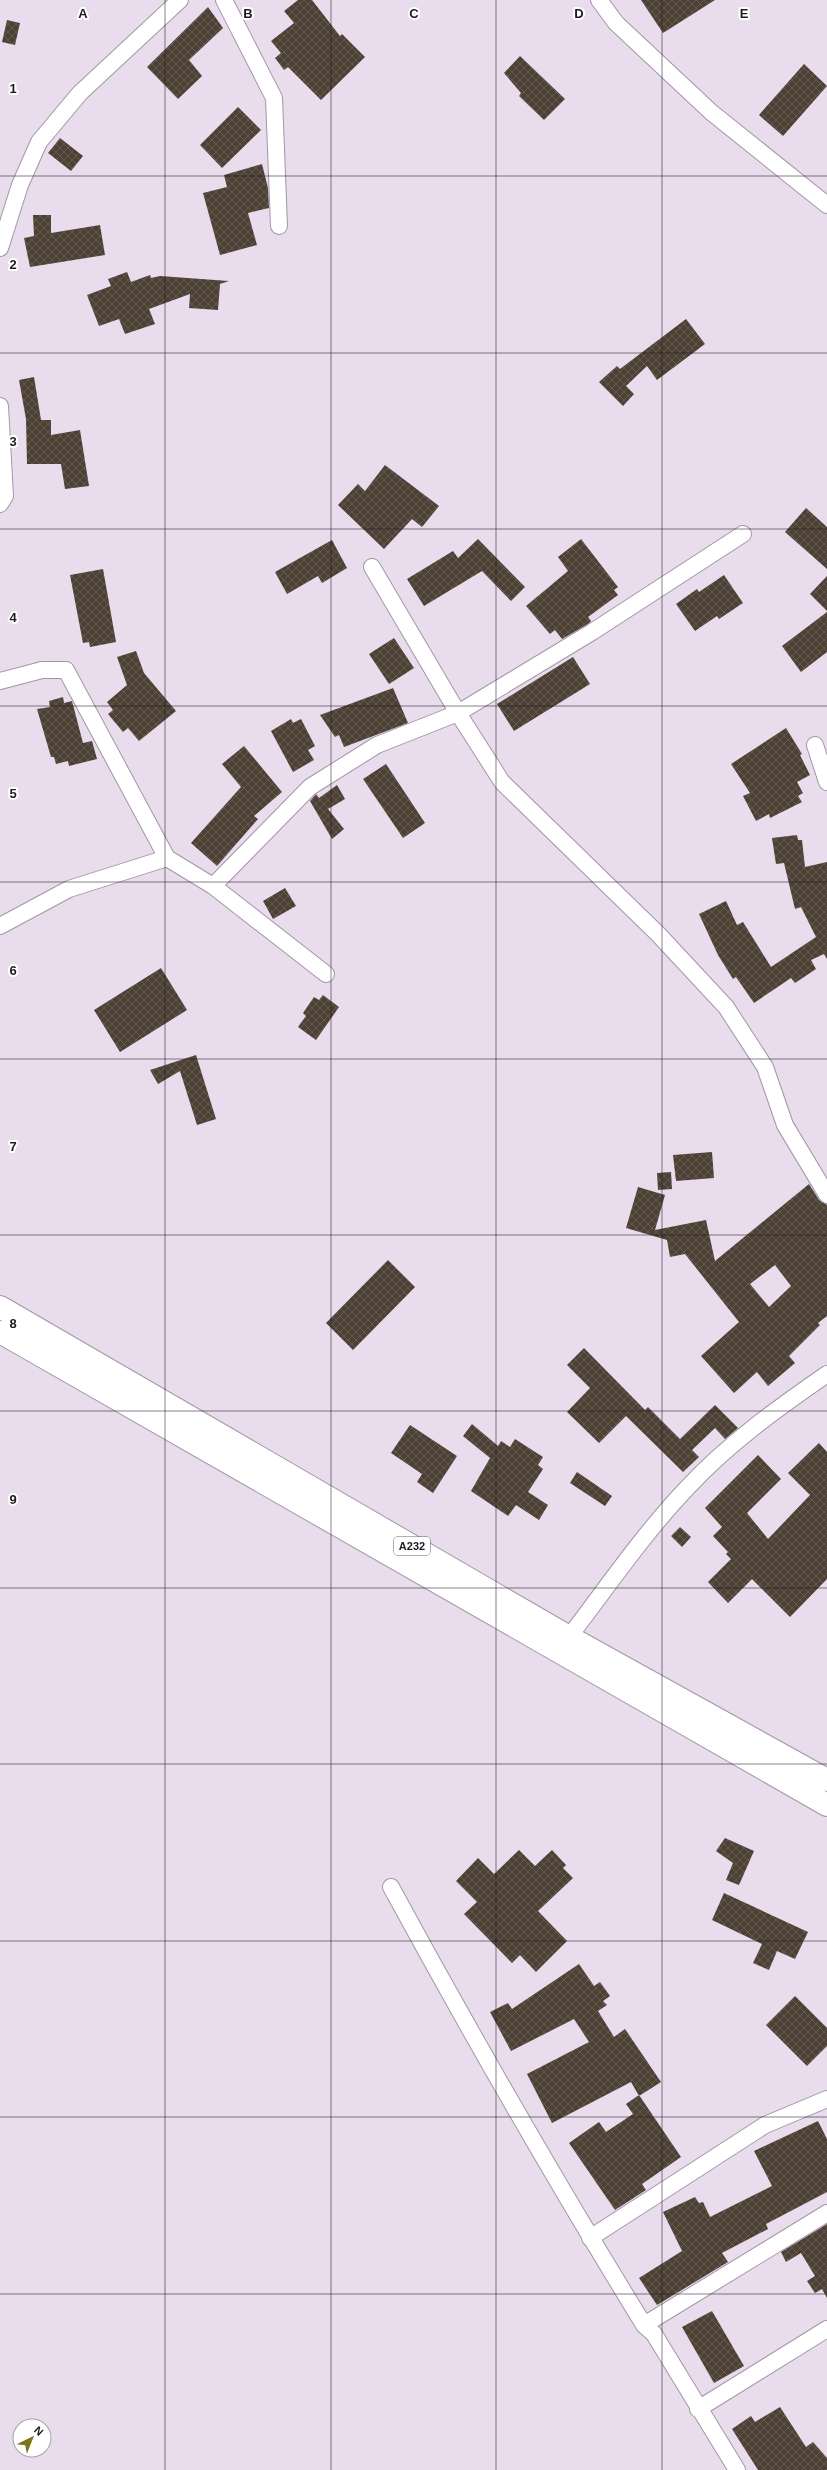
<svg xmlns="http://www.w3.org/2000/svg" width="827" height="2470" font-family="Helvetica,sans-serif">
<defs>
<pattern id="building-cross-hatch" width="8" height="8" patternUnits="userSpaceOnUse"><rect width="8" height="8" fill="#4d4034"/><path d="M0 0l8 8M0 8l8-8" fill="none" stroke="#63594f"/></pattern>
</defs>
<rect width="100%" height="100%" fill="#e9dced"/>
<!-- building -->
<path fill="url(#building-cross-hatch)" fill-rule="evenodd" d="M298 0H312L340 36 342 34 365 57 321 100 288 67 284 70 275 58 281 53 271 41 294 23 284 11Z
M641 0H715L663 33Z
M208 7 223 28 189 60 202 76 178 99 147 67Z
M7 20 20 23 15 45 2 42Z
M520 56 565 99 544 120 519 96 521 93 504 73Z
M804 64 827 86 783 136 759 115Z
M238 107 261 130 222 168 200 145Z
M60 138 83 156 71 171 48 153Z
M262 164 268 188 269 208 248 213 257 245 220 255 203 193 227 187 224 175Z
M33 215H51V233L100 225 105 255 30 267 24 238 34 236Z
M127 272 131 282 150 275 151 278 160 276 229 281 220 284 218 310 189 308 190 294 149 309 155 324 125 334 119 319 99 326 87 295 111 286 108 279Z
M686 319 705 344 657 380 647 366 626 386 634 394 623 406 599 382 617 366 620 369Z
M34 377 41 420H51V435L80 430 89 486 65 489 61 464H27L26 419 19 380Z
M385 465 439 506 422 527 412 519 384 549 338 505 358 484 365 491Z
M806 508 827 527V569L785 532Z
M478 539 525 587 511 601 482 571 424 606 407 579 453 551 458 558Z
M581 539 618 587 614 590 618 595 588 617 591 621 588 624 562 639 555 630 550 634 526 606 568 571 558 557Z
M332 540 347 568 322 583 318 576 287 594 275 572Z
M103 569 116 642 90 647 89 642 83 643 70 575Z
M724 575 743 603 719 619 717 616 695 631 676 604 697 589 699 592Z
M827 576V611L810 594Z
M827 612V652L801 672 782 646Z
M394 638 414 668 389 684 369 654Z
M136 651 144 673 176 711 139 741 128 728 123 732 108 714 113 710 107 702 127 685 117 657Z
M573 657 590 684 514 731 497 704Z
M393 688 408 723 344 747 339 735 335 737 320 715Z
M63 697 64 703 72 701 83 743 92 741 97 759 69 766 68 761 56 764 54 757H51L37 709 50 707 49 701Z
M291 719 293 723 301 719 315 746 308 750 314 760 293 772 271 731Z
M786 728 802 754 800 755 810 775 797 782 803 793 798 796 802 802 770 818 769 814 756 821 743 796 750 793 731 764Z
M244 746 282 792 254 816 258 819 217 866 191 843 241 787 222 764Z
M386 764 425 823 403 838 363 779Z
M337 785 345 799 328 809 344 829 332 839 310 801 316 794 319 798Z
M797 835 798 840H802L805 867 827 862V959L824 954 811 960 816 969 795 983 791 978 754 1003 736 977 733 979 718 955 699 914 726 901 737 925 743 922 771 967 816 937 801 907 795 909 784 863 776 864 772 838Z
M285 888 296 906 273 919 263 901Z
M161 968 187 1010 120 1052 94 1010Z
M323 995 339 1007 316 1040 298 1027 306 1016 303 1013 314 997 319 1000Z
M196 1055 216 1119 197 1125 180 1071 158 1084 150 1070Z
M712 1152 714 1178 676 1181 673 1155Z
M671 1172 672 1189 658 1190 657 1173Z
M809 1184 819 1200 827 1205V1316L818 1323 820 1325 789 1356 795 1363 768 1386 757 1372 734 1393 701 1356 739 1322 685 1254 670 1257 667 1240 626 1228 638 1187 665 1195 655 1230 706 1220 715 1261ZM775 1265 791 1286 769 1307 750 1284Z
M388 1260 415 1287 353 1350 326 1323Z
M584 1348 645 1410 648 1407 680 1439 715 1405 738 1428 725 1439 715 1428 692 1450 699 1457 683 1472 626 1416 599 1443 567 1412 590 1388 567 1365Z
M472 1424 498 1446 501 1441 510 1447 515 1439 543 1457 538 1465 543 1469 528 1492 548 1505 539 1520 516 1505 508 1516 471 1491 490 1458 463 1436Z
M410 1425 457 1456 433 1493 417 1482 422 1474 391 1453Z
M819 1443 827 1452V1579L790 1617 752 1579 728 1603 708 1582 731 1559 726 1554 728 1552 713 1536 722 1527 705 1508 758 1455 781 1479 747 1513 768 1539 810 1495 788 1473Z
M577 1472 612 1496 605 1506 570 1483Z
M680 1527 691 1537 682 1547 671 1536Z
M725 1838 754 1851 739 1885 726 1880 733 1863 716 1851Z
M519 1850 535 1866 552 1850 566 1865 563 1868 573 1878 538 1911 567 1941 536 1972 520 1955 512 1963 464 1914 477 1902 456 1881 478 1858 494 1874Z
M724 1893 808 1932 795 1959 777 1951 769 1970 753 1963 762 1944 712 1920Z
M579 1964 594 1986 600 1982 610 1996 603 2001 607 2005 598 2011 614 2037 625 2029 661 2082 639 2096 631 2082 552 2123 527 2074 589 2042 574 2019 511 2051 490 2012 508 2003 512 2009Z
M795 1996 827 2028V2046L807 2066 766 2025Z
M639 2095 681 2157 642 2184 646 2190 615 2210 569 2143 599 2122 606 2132 633 2114 626 2104Z
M818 2121 827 2139V2192L766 2224 768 2229 722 2253 728 2262 657 2305 639 2278 682 2251 663 2212 695 2197 699 2203 703 2202 710 2217 772 2186 754 2151Z
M827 2224V2298L822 2289 815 2293 807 2281 815 2276 801 2253 786 2262 781 2252Z
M712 2311 744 2366 714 2383 682 2327Z
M780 2407 806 2447 813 2442 827 2458V2470H758L732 2429 751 2416 755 2422Z"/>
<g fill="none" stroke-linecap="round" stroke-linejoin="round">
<!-- minor casing -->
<g stroke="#a296a6" stroke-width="18">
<path id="minor" d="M224 0 274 98 279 226
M599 0 616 23 711 112 827 205
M0 248 20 185 39 142 80 93 180 0
M0 406 5 496 0 504
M372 567 458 713 502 782 658 934 726 1007 765 1067 785 1125 827 1195
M0 681 42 670H66L167 858 213 886 326 974
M815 745 827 782
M213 886 310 787 377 745 458 713 592 632 743 534
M0 926 69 889 167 858
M569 1637C608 1586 644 1533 688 1487 729 1443 778 1408 827 1374
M391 1887C472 2036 556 2182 644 2325L654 2334 737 2470
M590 2238 765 2125 827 2099
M644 2325 827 2213
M698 2409 827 2329"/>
</g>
<!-- trunk casing -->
<g stroke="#a296a6" stroke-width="24">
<path id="trunk" d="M0 1307 569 1637 827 1780
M0 1332 827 1805"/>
</g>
<!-- minor -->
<use href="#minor" stroke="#fff" stroke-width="16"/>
<!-- trunk -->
<use href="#trunk" stroke="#fff" stroke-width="22"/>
</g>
<!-- grid -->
<path fill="none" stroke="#201b21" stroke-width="1" stroke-opacity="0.55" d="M165 0V2470M331 0V2470M496 0V2470M662 0V2470M0 176H827M0 353H827M0 529H827M0 706H827M0 882H827M0 1059H827M0 1235H827M0 1411H827M0 1588H827M0 1764H827M0 1941H827M0 2117H827M0 2294H827"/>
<g text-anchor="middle" stroke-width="4" stroke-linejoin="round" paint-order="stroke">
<!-- shield labels -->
<rect fill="#fff" stroke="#635f64" stroke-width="1" x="394" y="1537" width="36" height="18" rx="3"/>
<g font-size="11" font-weight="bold" fill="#201b21">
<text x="412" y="1550">A232</text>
</g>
</g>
<g font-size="13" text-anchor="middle" font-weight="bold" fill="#201b21" stroke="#fff" stroke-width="4" stroke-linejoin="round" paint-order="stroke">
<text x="83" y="18">A</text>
<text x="248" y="18">B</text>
<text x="414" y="18">C</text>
<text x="579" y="18">D</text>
<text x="744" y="18">E</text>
<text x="13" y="93">1</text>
<text x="13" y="269">2</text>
<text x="13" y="446">3</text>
<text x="13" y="622">4</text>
<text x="13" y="798">5</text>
<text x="13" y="975">6</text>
<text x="13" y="1151">7</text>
<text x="13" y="1328">8</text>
<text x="13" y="1504">9</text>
</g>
<!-- north arrow -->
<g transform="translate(32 2438) rotate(43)"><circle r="19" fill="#ffffff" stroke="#a6a4a6"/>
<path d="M0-3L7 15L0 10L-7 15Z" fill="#7f7416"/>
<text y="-6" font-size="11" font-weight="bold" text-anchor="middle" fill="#201b21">N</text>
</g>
</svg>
